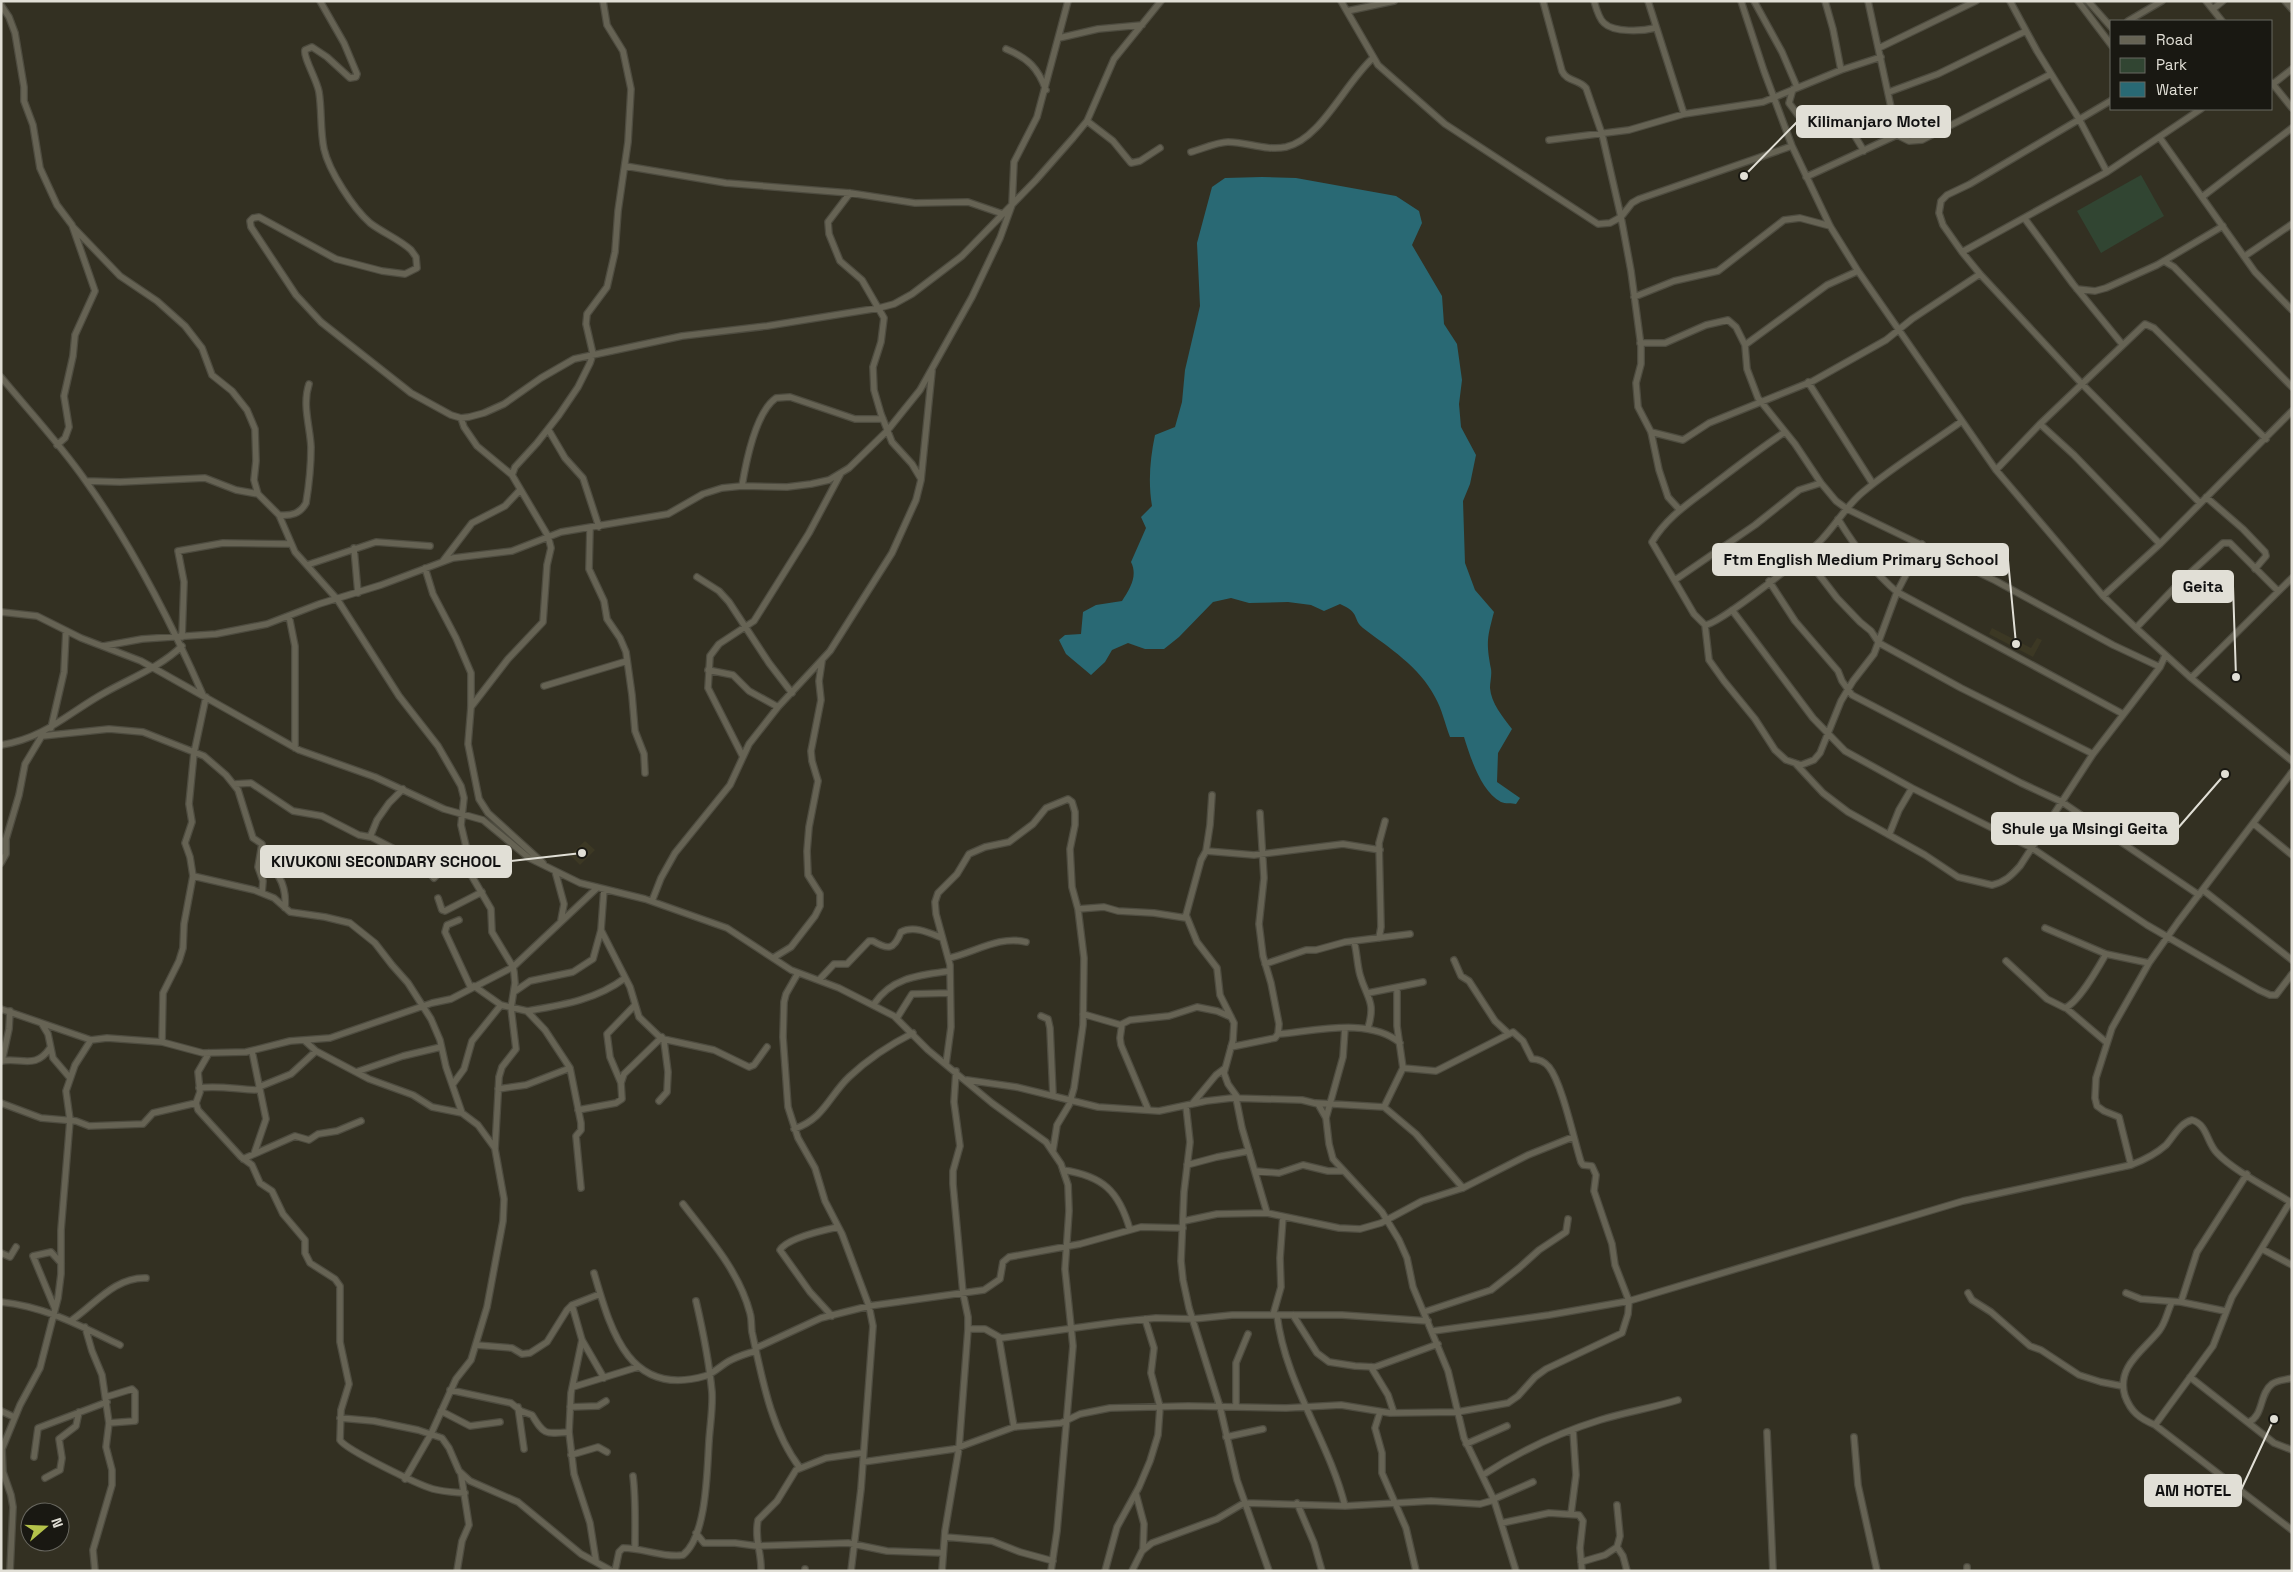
<svg xmlns="http://www.w3.org/2000/svg" width="2293" height="1572" font-family="'Space Grotesk',sans-serif">
<rect width="100%" height="100%" fill="#333022"/>
<!-- built -->
<path fill="#3c3824" d="M1992 628 2031 648 2037 638 2042 640 2033 657 1989 634Z
M585 841 595 850 580 865 570 855Z"/>
<!-- green -->
<path fill="#314532" d="M2141 175 2164 216 2101 253 2077 211Z"/>
<!-- water -->
<path fill="#296974" d="M1262 177 1296 178 1396 196 1419 211 1422 223 1412 245 1442 296 1444 324 1457 344 1462 380 1459 404 1461 427 1476 455 1470 484 1463 501 1465 563 1475 590 1494 612C1487 638 1486 643 1491 669 1492 675 1490 682 1490 688 1491 703 1503 717 1512 729L1498 753 1497 782 1520 798 1516 804C1512 803 1505 804 1501 802 1481 792 1470 756 1464 737H1450C1445 724 1442 709 1435 697 1419 666 1389 648 1363 628 1352 619 1361 613 1340 604L1324 611 1311 605 1288 602 1249 603 1231 598 1213 602 1179 637 1164 649H1145L1128 643 1112 650 1105 662 1091 675 1066 654 1059 640 1065 635 1081 634 1083 612 1096 605 1122 601C1130 589 1138 576 1131 562L1146 528 1141 517 1152 506C1148 482 1150 459 1155 435L1175 427 1182 402 1185 370 1200 306 1197 243 1212 187 1225 178Z"/>
<g fill="none" stroke-linecap="round" stroke-linejoin="round">
<!-- minor casing -->
<g stroke="#4e4c40" stroke-width="8">
<path id="minor" d="M320 1 344 43 357 74 356 77 350 78 327 57 312 47 305 50C303 57 317 80 319 92 322 111 320 130 324 149 329 171 353 208 370 223 383 233 399 239 411 250L416 257 417 268 405 274 382 271 336 259 259 217 253 218 250 221 251 227 296 295 321 322 411 393 451 415 461 418 469 417 484 413 504 404 541 378 574 359 682 336 767 326 879 308 894 304 912 294 962 256 1036 180 1073 138 1087 121 1114 59 1161 1
M1341 1 1378 65 1445 124 1598 224 1610 223 1621 217 1602 134 1586 88C1579 79 1567 82 1562 71L1543 1
M1594 1C1596 8 1599 19 1604 23 1614 33 1643 31 1655 28
M1648 1 1684 114
M1741 1 1764 71 1792 146 1830 226 1858 271 1996 470 2103 596 2136 628 2191 678 2292 761
M1754 1 1782 52 1797 87
M1825 1 1833 29 1841 70
M2010 1 2037 51 2079 119 2107 172
M2078 1 2112 46
M2088 1 2111 27
M2206 1 2222 21
M2285 1 2292 9
M1 5 9 17 15 33 24 87V101L33 125 40 168 57 205 72 225 95 291 75 335 73 356 64 396 69 427 65 438 57 445
M2213 9 2223 1
M1347 11 1394 1
M2128 21 2162 1
M1059 38 1098 29 1142 25
M1879 48 1976 1
M1006 49C1028 58 1038 68 1046 90
M2272 83 2292 108
M2273 84 2292 69
M1793 89 1789 103 1798 115 1813 124 1825 126 1844 123 1850 128 1864 151
M1889 92 1938 74 2026 31
M2112 100 1970 184 1947 195 1941 201 1939 213 1943 225 1962 252 1980 274 2082 384 2200 503
M1087 121 1113 141 1131 163 1140 161 1160 148
M1897 135 1909 141 1922 140 2051 74
M2160 138 2255 272 2292 310
M1549 140 1629 130 1684 114 1763 102 1841 70 1881 57
M1191 152C1202 149 1217 142 1228 142 1247 142 1266 151 1286 147 1321 139 1345 83 1373 58
M625 166 726 183 850 193 915 203 968 202 1003 214
M1806 177 1897 135 1868 1
M850 193 828 222 829 234 840 261 862 280 884 318 881 342 873 367 874 390 881 414 892 442 912 464 921 479
M2202 197 2292 128
M2025 219 2073 284 2122 344
M73 227 120 276 157 301 185 326 202 348 212 375 232 391 247 410 255 429 256 461 254 480 258 494
M1962 252 2107 172 2201 109
M2245 256 2292 224
M2164 261 2174 267 2292 387
M1858 271 1827 285 1745 345 1747 369 1758 398 1795 444 1821 483 1836 501 1847 509 1996 581 2113 645 2160 667
M2077 289 2095 291 2106 288 2157 265 2223 226
M1634 297 1674 281 1718 271 1784 220 1800 218 1830 226
M1640 343H1665L1706 325 1728 320 1736 327 1745 345
M1 377C29 411 60 444 85 480 133 547 170 620 203 695
M1808 382 1873 484
M461 418 464 427 477 446 512 475 548 536 551 548 547 565 543 622 508 659 471 707
M2040 424 2074 455 2160 544
M548 429 565 458 583 478 599 527
M1651 432 1683 440 1709 423 1813 381 1886 340 1912 319 1980 274
M1785 432C1759 449 1735 468 1710 487 1688 504 1667 517 1652 542L1694 614 1705 625 1709 660 1724 681 1755 719 1775 750 1786 760 1801 765 1814 760 1820 753 1841 701 1853 681 1874 654 1897 592 1922 544
M1996 470 2040 424 2145 324 2154 328 2266 439
M512 475 515 467 537 443 559 415 578 387 590 363 593 354 586 324 587 314 607 287 615 252 618 211 628 142 631 89 623 51 607 25 603 1
M86 481 120 482 205 478 236 490 258 494 279 515 295 552 337 599 399 696 438 746 461 786 464 798 461 825 470 863V873L491 909 492 932 513 967 514 972 515 983 511 1008 516 1049 502 1067 499 1077 495 1149 504 1199 503 1221 487 1307 471 1360 456 1379 431 1434 405 1479
M742 486C746 462 756 412 776 398L790 397 855 419H883
M2206 497 2243 529 2265 552 2266 556 2255 569
M1679 509 1668 497 1659 470 1651 432 1638 407 1636 383 1641 364V346L1631 271 1621 217 1632 203 1639 199 1792 146
M279 515C291 516 300 514 306 503 309 485 311 466 311 447 310 426 302 405 309 384
M1838 519C1854 545 1873 572 1897 592L2123 714
M590 528 589 569 604 601 607 619 620 638 626 652 632 695 635 731 644 754 645 773
M354 548 358 593
M1804 555 1837 598 1860 622 1871 631 1879 643 1961 688 2093 754
M443 561 472 523 505 506 520 490
M307 565 376 542 430 546
M425 568 433 594 456 638 471 673V707L468 744 479 799 488 813 543 863
M697 577 719 591 729 602 769 663 792 693
M1675 580 1755 525 1799 490 1821 483
M1769 581 1795 621 1838 671 1842 681 1852 695 2021 783 2062 802 2199 895
M2103 596 2160 544 2292 411
M1732 610 1813 718 1845 751 1912 788 2032 848 2147 925 2259 990 2270 995H2276L2292 974
M1 612 37 616 81 638 141 661 299 750 375 777 444 809 483 820 529 858 580 883 645 899 727 928 791 970 839 988 894 1016 928 1050 992 1103 1046 1142 1061 1164 1068 1185 1069 1211 1065 1269 1073 1346 1057 1531 1051 1571
M289 616 295 646V748
M1705 625C1718 625 1811 552 1823 538 1837 523 1847 505 1863 492 1894 466 1929 445 1962 421
M2136 628 2179 583 2223 543H2230L2278 591
M182 637 184 582 178 551 223 543 291 544
M104 646 142 639 216 634 267 624 319 604 381 585 453 558 512 551 561 532 668 514 703 494 722 488 742 486 787 487 811 484 829 480 849 468 887 431 920 390 972 297 1000 238 1012 205 1014 162 1037 117 1068 1
M708 670 733 675 749 691 778 707
M2191 678 2292 578
M544 686 627 661
M51 728 64 672 66 631
M42 736 109 729 143 732 204 756 226 775 238 790 253 838 262 844 258 867 263 881 262 893
M1 745C46 738 69 712 106 692 133 677 160 667 182 646
M742 755 708 688 710 656 719 644 754 621 809 533 841 473
M1796 764 1823 793 1848 812 1925 855 1958 877 1992 885C2005 882 2011 876 2020 866L2093 754 2160 667 2165 656
M234 784 251 783 293 811 322 816 359 835 370 837 377 820 389 803 403 789
M1212 795 1210 825 1206 851 1201 860 1186 915 1197 942 1217 968 1220 995 1234 1023 1233 1040 1224 1073 1228 1084 1238 1098
M2254 824 2292 855
M1889 835 1899 810 1912 788
M371 837 420 862 434 878 445 867 469 857
M1206 851 1254 855 1343 844 1380 850
M260 858C279 870 287 887 285 908
M1 863 6 854V839L19 795 25 764 43 734
M555 871 564 904 561 920
M193 876 254 890 274 898 290 912 325 917 350 923 375 943 392 965 408 983 431 1019 440 1040 446 1067 462 1113
M2203 890 2292 960
M438 898 442 910 445 911 482 892
M652 901 661 878 675 853 730 785 749 744 778 707 830 651 892 553 916 500 921 480 932 371
M1078 909 1104 907 1118 911 1154 913 1186 918
M459 920 447 925 445 932 471 988
M2045 928 2106 954 2149 963 2178 922 2292 772
M601 930 630 987 639 1017 664 1041 668 1072 667 1092 659 1101
M1379 938 1381 927 1379 843 1385 821
M1354 941C1357 952 1357 964 1360 975 1367 999 1376 1001 1368 1028
M773 958 791 947 815 916 820 906V894L808 875 807 851 809 827 818 781 812 761 811 751 821 700 819 681 822 661
M949 958C974 953 999 935 1026 942
M1454 960 1461 976 1469 981 1495 1021 1509 1034
M2006 961 2047 999 2065 1008C2079 1002 2098 968 2106 954
M1265 964 1306 950H1316L1345 942 1410 934
M798 973 786 994 784 1002 783 1037 788 1107 798 1138 815 1168 825 1201 842 1234 869 1306 873 1326 861 1489 851 1571
M819 980 834 964H847L869 941H873C888 950 894 950 901 932 914 925 930 933 942 938
M474 986 501 1005 527 1011 545 1030 570 1068 581 1123V1130L576 1136 581 1188
M514 992 530 981 573 972 593 959 601 930 604 889
M1368 993 1423 982
M874 1004C892 977 920 975 950 971
M2066 1008 2106 1042
M1 1009 91 1040 107 1038 162 1042 203 1053 246 1052 290 1041 330 1038 432 1003 451 999 513 967 597 888
M527 1011C562 1005 596 1000 625 978
M1083 1014 1121 1025
M1041 1016 1048 1019 1050 1028 1053 1095
M897 1018 912 994 950 993
M42 1024 48 1034 53 1058 70 1078
M1278 1034C1315 1031 1370 1017 1400 1043
M663 1039 714 1050 749 1067 754 1065 767 1047
M305 1041 316 1051 369 1079 413 1095 432 1107 462 1113 478 1125 494 1147
M162 1042 163 993 179 961 183 948 184 924 193 876 190 857 185 843 192 822 189 804 194 753 206 697
M1231 1047 1275 1038 1278 1034 1279 1024 1271 983 1263 956 1259 924 1264 878 1260 813
M252 1051 266 1119 254 1154
M209 1053 198 1072 200 1092 196 1103 198 1110 241 1157 252 1165 260 1183 272 1191 283 1214 305 1240V1253L310 1263 335 1279 340 1286V1342L349 1384 341 1410 340 1440C346 1450 419 1485 433 1489 444 1492 454 1492 465 1493
M1 1061C22 1057 35 1070 50 1048
M2 1061 9 1029 10 1011
M946 1064 951 1027 950 965 936 914 935 902 938 893 957 874 969 854 985 847 1009 842 1033 824 1046 808 1068 799 1072 802 1075 812V825L1070 849 1072 887 1078 909 1084 958 1083 1025 1074 1088 1069 1105 1057 1125 1053 1150
M356 1072 403 1056 441 1047
M967 1080 1016 1087 1098 1107 1159 1111 1206 1101 1232 1098 1302 1100 1318 1104 1326 1118 1329 1144 1333 1159 1382 1212 1399 1240 1407 1258 1413 1287 1448 1371 1464 1438 1494 1500 1516 1571
M621 1083 610 1057 607 1034 635 1005
M453 1084 464 1069 472 1041 501 1005
M259 1087 291 1074 316 1051
M199 1088C219 1085 240 1090 260 1090
M498 1089 526 1085 570 1068
M1236 1098 1242 1128 1267 1213
M1 1103 41 1118 76 1121 89 1126 143 1124 153 1113 196 1103
M1316 1103 1384 1107 1416 1134 1463 1188
M1192 1104 1216 1075 1224 1069
M1186 1106 1190 1142 1184 1192 1181 1261 1183 1280 1189 1308 1220 1407 1237 1480 1269 1571
M1384 1107 1403 1068 1397 1026V988
M1148 1109 1121 1045 1120 1038 1122 1024 1130 1020 1169 1016 1197 1007 1217 1011 1231 1017
M578 1110 616 1103 622 1099 621 1083 624 1074 662 1037
M1326 1118 1343 1057 1345 1028
M794 1129C824 1119 829 1096 849 1077 868 1059 889 1045 913 1033
M243 1159 295 1136 309 1140 318 1134 337 1131 361 1121
M1187 1165 1217 1157 1249 1151
M2131 1165 2119 1117 2104 1111 2097 1106 2095 1098 2096 1078 2112 1028 2149 963
M1063 1170C1103 1176 1119 1191 1130 1230
M1255 1171 1279 1173 1303 1165 1328 1171H1342
M683 1204C709 1238 739 1271 750 1313 752 1320 751 1326 752 1332 762 1378 771 1430 800 1468
M1184 1221 1217 1214 1267 1213 1339 1228 1360 1229 1381 1223 1422 1201 1463 1188 1528 1155 1573 1137
M2262 1249 2292 1265
M1 1253 10 1257 16 1247
M594 1273C611 1331 629 1398 705 1376 715 1373 722 1364 731 1360 739 1356 748 1353 756 1351
M1968 1293 1972 1300 1991 1312 2030 1346 2041 1350 2079 1375 2101 1382 2122 1386
M2126 1293 2141 1299 2181 1302 2225 1311
M1 1302C47 1307 80 1326 120 1345
M2172 1302C2167 1312 2166 1322 2159 1331 2143 1351 2116 1367 2125 1396 2131 1412 2139 1418 2155 1425L2292 1530
M2181 1302 2197 1252 2247 1174
M572 1305 582 1340 604 1378
M55 1309 33 1256 51 1252 61 1263
M1424 1312 1491 1290 1519 1268 1539 1250 1566 1232 1568 1219
M1273 1315 1281 1287 1280 1258 1283 1217
M1277 1315C1285 1383 1329 1441 1345 1506
M1293 1315 1317 1353 1329 1362 1355 1366 1375 1367 1438 1344
M832 1316 810 1292 780 1250C787 1238 824 1230 838 1227
M72 1320C95 1304 115 1277 146 1278
M85 1327 92 1351 102 1375 109 1423 106 1447 112 1470V1485L93 1550 95 1571
M968 1329H985L1001 1338 1118 1322 1156 1318 1193 1319 1232 1315H1342L1428 1321
M1433 1331 1549 1315 1629 1301 1963 1201 2131 1165C2144 1160 2156 1154 2166 1145 2174 1136 2180 1123 2192 1120 2207 1124 2207 1143 2217 1153 2234 1171 2270 1189 2292 1203
M999 1338 1014 1427
M582 1340 571 1393 569 1432 574 1474 590 1523 596 1561
M476 1345 512 1348 522 1354 530 1353 547 1342 567 1310 572 1305 600 1294
M756 1348 821 1318 869 1306 984 1290 1000 1279 1003 1262 1009 1257 1080 1244 1141 1227 1183 1228
M1371 1367 1388 1395 1394 1413
M2190 1377 2274 1443 2292 1450
M573 1387 638 1367
M450 1390 511 1403 521 1411 532 1415C544 1435 545 1434 569 1432
M106 1397 132 1389 135 1392V1421L109 1423
M518 1407 524 1449
M570 1407 598 1406 606 1401
M1236 1407V1363L1248 1334
M1 1411 14 1417
M441 1411 470 1426 500 1422
M1380 1412 1375 1428 1382 1453V1473L1406 1528 1416 1571
M340 1418 374 1421 418 1430 442 1438 449 1448 459 1471 470 1481 518 1502 581 1554 612 1571
M2249 1422C2264 1415 2259 1394 2272 1384 2277 1380 2286 1380 2292 1378
M2155 1425 2213 1346 2232 1297 2290 1202
M1767 1432 1773 1571
M1226 1437 1263 1429
M1854 1437 1858 1485 1877 1571
M1466 1444 1507 1426
M571 1455 598 1447 607 1452
M34 1457 38 1428 107 1402
M863 1462 954 1449 1014 1427 1061 1423 1080 1414 1110 1408 1188 1406 1286 1408 1341 1405 1390 1413 1457 1412 1508 1403 1518 1396 1535 1377 1546 1369 1622 1333 1628 1314 1629 1301 1615 1265 1612 1244 1594 1191 1596 1175 1592 1166 1583 1165 1581 1162C1574 1140 1562 1083 1549 1067 1544 1061 1539 1059 1532 1059L1523 1041 1513 1032 1436 1071 1403 1068
M1483 1475C1520 1451 1558 1433 1600 1420 1626 1412 1652 1408 1678 1400
M633 1476C636 1500 635 1524 635 1548
M45 1478 60 1470 62 1458 59 1439 76 1426 79 1412
M1136 1494 1144 1524 1143 1550
M1494 1499 1533 1482
M1297 1503 1314 1543 1322 1571
M1571 1514 1576 1475 1573 1430
M1502 1523 1549 1513 1579 1515 1583 1521 1580 1548 1582 1571
M696 1533 704 1543H735L757 1546 848 1543 887 1551 943 1553
M945 1537 992 1541 1020 1552 1053 1561
M1617 1547 1623 1556 1627 1571
M1581 1562 1605 1555 1617 1547 1620 1536 1617 1505
M805 1569V1571
M10 1571 13 1507 11 1495 3 1472 2 1449 20 1405 40 1368 58 1298 61 1274V1230L70 1120 66 1091 75 1065 91 1040
M457 1571 462 1541 469 1525 461 1474
M615 1571 619 1552 623 1548C643 1548 664 1558 683 1555 707 1536 707 1470 709 1441 710 1425 713 1408 712 1392 709 1361 703 1331 696 1301
M761 1571C762 1553 754 1540 758 1520L777 1501 796 1470 826 1458 862 1453
M942 1571 945 1531 959 1448 968 1329V1317L963 1293 953 1184V1171L960 1146 954 1102 956 1071
M1105 1571 1117 1527 1139 1487 1150 1461 1158 1435 1160 1407 1151 1373 1154 1348 1145 1319
M1132 1571 1142 1551 1152 1543 1217 1519 1244 1503 1345 1506 1431 1501 1480 1504 1494 1500
M1967 1571V1567"/>
</g>
<!-- minor -->
<use href="#minor" stroke="#666354" stroke-width="5.5"/>
</g>
<!-- callouts -->
<path fill="none" stroke="#e1dfd6" stroke-width="2" d="M1744 176L1797 122M2016 644L2008 560M2236 677L2233 586M2225 774L2178 828M582 853L511 861M2274 1419L2241 1490"/>
<g fill="#e1dfd6" stroke="#191812" stroke-width="2">
<circle cx="1744" cy="176" r="5"/>
<circle cx="2016" cy="644" r="5"/>
<circle cx="2236" cy="677" r="5"/>
<circle cx="2225" cy="774" r="5"/>
<circle cx="582" cy="853" r="5"/>
<circle cx="2274" cy="1419" r="5"/>
</g>
<g fill="#e1dfd6" stroke="#e1dfd6" stroke-width="2">
<rect x="1797" y="106" width="153" height="31" rx="5"/>
<rect x="1713" y="544" width="295" height="31" rx="5"/>
<rect x="2173" y="571" width="60" height="31" rx="5"/>
<rect x="1992" y="813" width="186" height="31" rx="5"/>
<rect x="261" y="846" width="250" height="31" rx="5"/>
<rect x="2145" y="1475" width="96" height="31" rx="5"/>
</g>
<g font-size="16" text-anchor="middle" font-weight="bold" fill="#111">
<text x="1874" y="127">Kilimanjaro Motel</text>
<text x="1861" y="565">Ftm English Medium Primary School</text>
<text x="2203" y="592">Geita</text>
<text x="2085" y="834">Shule ya Msingi Geita</text>
<text x="386" y="867">KIVUKONI SECONDARY SCHOOL</text>
<text x="2193" y="1496">AM HOTEL</text>
</g>
<!-- border -->
<rect width="2293" height="1572" fill="none" stroke="#e1dfd6" stroke-width="5"/>
<!-- legend -->
<rect x="2110" y="20" width="162" height="90" fill="#191812" stroke="#696860"/>
<rect x="2120" y="36" width="25" height="8" fill="#666354" stroke="#696860"/>
<text x="2156" y="45" font-size="15" fill="#e1dfd6">Road</text>
<rect x="2120" y="58" width="25" height="15" fill="#314532" stroke="#696860"/>
<text x="2156" y="70" font-size="15" fill="#e1dfd6">Park</text>
<rect x="2120" y="82" width="25" height="15" fill="#296974" stroke="#696860"/>
<text x="2156" y="95" font-size="15" fill="#e1dfd6">Water</text>
<!-- north arrow -->
<g transform="translate(45 1527) rotate(71)"><circle r="24" fill="#191812" stroke="#696860"/>
<path d="M0-4L9 19L0 12L-9 19Z" fill="#b4c24a"/>
<text y="-8" font-size="14" font-weight="bold" text-anchor="middle" fill="#e1dfd6">N</text>
</g>
</svg>
